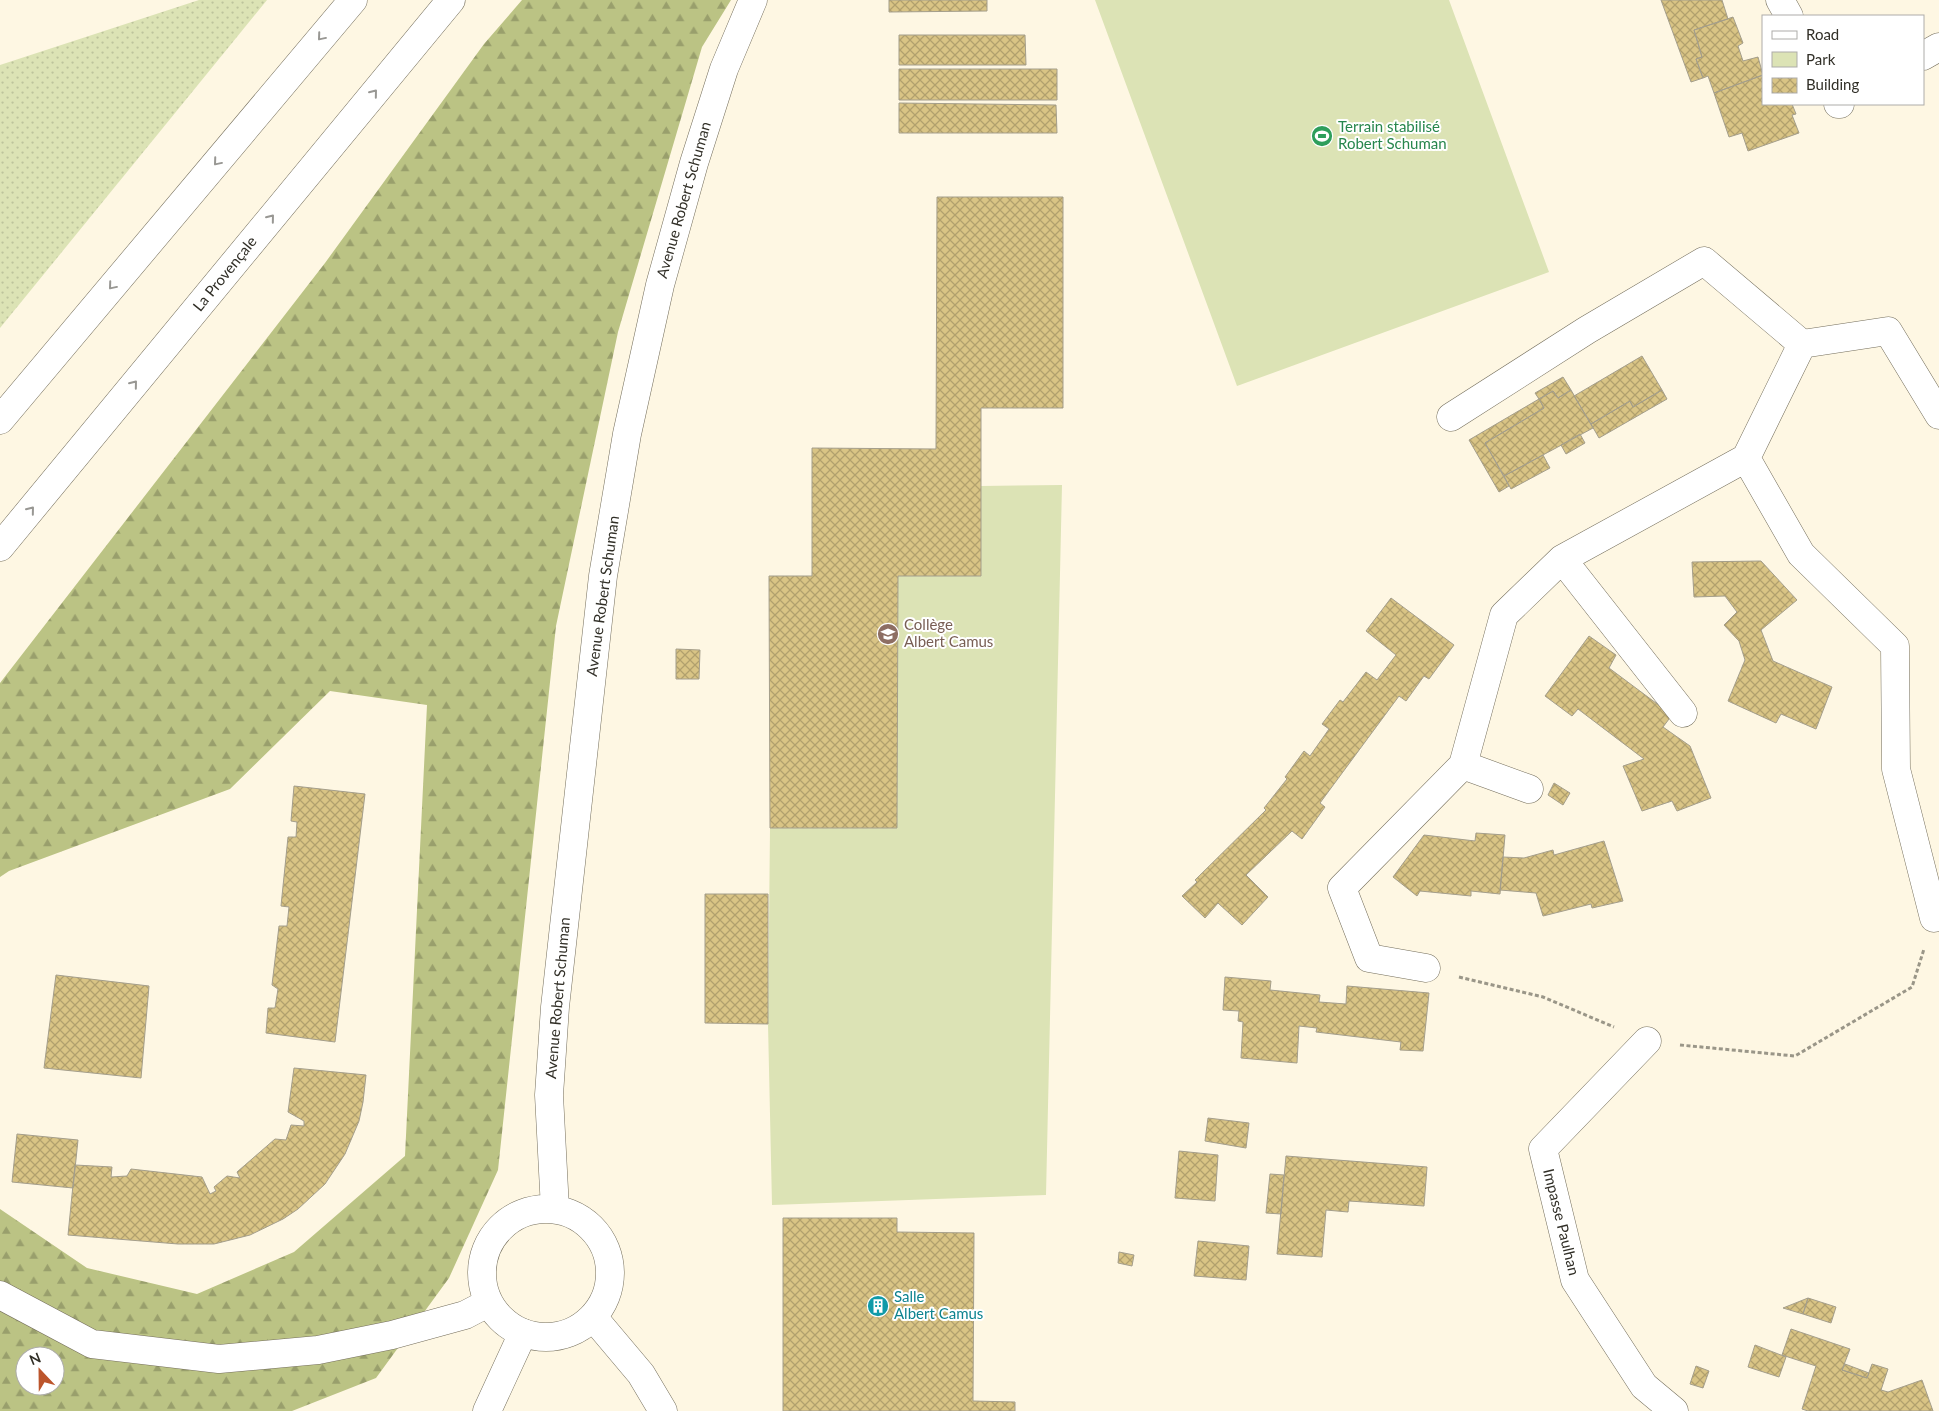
<svg xmlns="http://www.w3.org/2000/svg" width="1939" height="1411" font-family="Lato,sans-serif">
<defs>
<pattern id="grass-dots" width="8" height="8" patternUnits="userSpaceOnUse" patternTransform="scale(1.25)"><rect width="8" height="8" fill="#dce3b5"/><path d="M2 2h.1M6 6h.1" fill="none" stroke="#bdc39c" stroke-width="1.8" stroke-linecap="round"/></pattern>
<pattern id="forest-firs" width="22" height="20" patternUnits="userSpaceOnUse" patternTransform="scale(1.25)"><rect width="22" height="20" fill="#bbc384"/><path d="M5 1l3.5 6h-7zM16 11l3.5 6h-7z" fill="#999f6c"/></pattern>
<pattern id="building-cross-hatch" width="8" height="8" patternUnits="userSpaceOnUse" patternTransform="scale(1.25)"><rect width="8" height="8" fill="#d9c485"/><path d="M0 0l8 8M0 8l8-8" fill="none" stroke="#b1a06d"/></pattern>
</defs>
<rect width="100%" height="100%" fill="#fef7e3"/>
<!-- grass -->
<path fill="url(#grass-dots)" d="M199 0H267L0 328V65Z"/>
<!-- forest -->
<path fill="url(#forest-firs)" fill-rule="evenodd" d="M522 0H731L702 47 618 332 556 626 498 1170 449 1278 376 1378 292 1411H0V1209L87 1268 197 1294 294 1252 405 1156 427 705 330 691 230 789 9 871 0 877V683L325 263 484 44ZM25 1356H55V1386H25Z"/>
<!-- green -->
<path fill="#dce3b5" d="M1095 0H1449L1549 272 1237 386Z
M1062 485 1046 1195 772 1205 768 1024 770 828H897L898 576H980L981 486Z"/>
<!-- building -->
<path fill="url(#building-cross-hatch)" stroke="#a49e8b" d="M889 0H987V11L889 12Z
M1661 0H1722L1728 19 1694 30 1702 57 1696 59 1703 78 1691 82Z
M1733 17 1743 43 1738 46 1743 61 1758 57 1763 75 1714 93 1708 76 1703 78 1696 59 1702 57 1694 30Z
M899 35H1025L1026 65H899Z
M899 69H1057V100H899Z
M1763 75V104H1792L1796 114 1792 115 1799 133 1748 151 1742 133 1729 137 1714 93Z
M899 103 1056 105 1057 133H899Z
M937 197H1063V408H981V576H898L897 828H770L769 576H812V448L936 449Z
M1642 356 1662 390 1633 407 1630 401 1591 424 1574 396Z
M1563 377 1571 390 1558 398 1553 391 1539 399 1535 393Z
M1571 390 1593 428 1504 476 1485 443 1544 408 1539 399 1553 391 1558 398Z
M1662 390 1667 399 1599 438 1591 424 1630 401 1633 407Z
M1539 399 1544 408 1485 443 1509 486 1499 492 1469 440Z
M1580 434 1585 443 1566 454 1561 445Z
M1543 455 1550 468 1511 489 1504 476Z
M1761 561 1797 600 1761 630 1773 661 1832 687 1816 729 1781 714 1776 723 1728 701 1745 660 1739 641 1724 625 1737 612 1725 596 1694 597 1692 562Z
M1391 598 1454 645 1429 679 1424 676 1406 701 1399 696 1320 803 1325 807 1302 839 1292 831 1246 875 1268 897 1242 925 1218 903 1205 918 1182 896 1197 882 1195 880 1266 810 1264 808 1287 779 1285 777 1304 751 1310 756 1329 729 1322 724 1340 700 1343 702 1366 672 1377 680 1396 655 1366 631Z
M1589 636 1616 655 1609 668 1672 715 1663 727 1690 746 1711 798 1677 811 1672 801 1642 811 1623 766 1644 759 1578 709 1572 716 1545 696Z
M676 649 700 650 699 679H676Z
M1554 783 1570 793 1563 805 1548 795Z
M294 786 365 794 335 1042 266 1033 268 1008H275L278 989 272 985 279 926H287L289 907 281 906 288 837H296L297 822 291 821Z
M1476 833 1505 835 1500 894 1471 891V896L1420 891 1417 896 1393 877 1424 835 1475 841Z
M1604 841 1623 901 1592 908 1591 904 1543 916 1536 893 1500 890 1503 857 1524 858 1553 850 1554 855Z
M705 894H768V1024L705 1023Z
M56 975 149 986 141 1078 44 1068Z
M1225 977 1271 981 1270 990 1320 995 1319 1002 1346 1004 1347 986 1429 993 1423 1051 1400 1050 1401 1042 1316 1032 1317 1028 1299 1026 1297 1063 1241 1058 1243 1022 1238 1021 1239 1011 1223 1010Z
M294 1068 366 1075 363 1102 359 1121 345 1154 325 1184 298 1209 283 1219 250 1235 214 1244H178L68 1235 75 1165 112 1167 111 1177 127 1176 131 1169 202 1177 210 1194 216 1191 214 1187 227 1176 240 1178 237 1172 275 1139 286 1140 291 1125 304 1126V1121L288 1112Z
M1208 1118 1249 1123 1246 1148 1205 1141Z
M17 1134 78 1140 73 1188 12 1182Z
M1179 1151 1218 1155 1215 1201 1175 1198Z
M1286 1156 1427 1167 1424 1206 1349 1201 1348 1212 1326 1210 1322 1257 1277 1254Z
M1270 1174 1284 1175 1281 1214 1266 1213Z
M783 1218H897V1232L974 1233 973 1401 1015 1402V1411H783Z
M1198 1241 1249 1246 1246 1280 1194 1276Z
M1119 1252 1134 1255 1132 1266 1118 1263Z
M1808 1298 1836 1307 1831 1323 1803 1314Z
M1808 1298 1803 1314 1783 1308Z
M1791 1329 1850 1349 1842 1370 1867 1378 1872 1364 1888 1369 1881 1390 1888 1392 1922 1380 1933 1411H1808L1802 1409 1816 1366 1782 1355Z
M1755 1345 1786 1357 1779 1377 1748 1367Z
M1845 1364 1869 1373 1867 1378 1842 1370Z
M1696 1366 1709 1371 1703 1388 1690 1384Z"/>
<g fill="none" stroke-linecap="round" stroke-linejoin="round">
<!-- minor casing -->
<g stroke="#746e5c" stroke-width="29">
<path id="minor" d="M1780 0 1789 16
M1923 56 1939 47
M1838 104H1840
M1451 417 1587 330 1704 261 1802 344
M1562 559 1683 713
M1463 765 1529 789
M1934 918 1896 769 1895 646 1801 554 1746 458 1802 344 1888 331 1939 415
M1426 968 1369 958 1342 888 1463 765 1504 615 1562 559 1746 458
M1647 1041 1543 1149 1575 1280 1644 1386 1674 1411
M0 1295 92 1344 219 1359 318 1350 392 1335 465 1315 488 1303
M487 1411 523 1333"/>
</g>
<!-- tertiary casing -->
<g stroke="#746e5c" stroke-width="29">
<path id="tertiary" d="M482 1273a64 64 0 1 1 128 0a64 64 0 1 1-128 0Z
M555 1209 549 1095 555 1007 603 576 627 434 660 285 694 163 724 69 753 0
M593 1317 641 1374 663 1411"/>
</g>
<!-- motorway casing -->
<g stroke="#746e5c" stroke-width="29">
<path id="motorway" d="M0 420 353 0
M0 547 451 0"/>
</g>
<!-- path -->
<path stroke="#9a9688" stroke-width="3" stroke-dasharray="4 2.5" stroke-linecap="butt" d="M1459 977 1543 997 1614 1027
M1680 1045 1795 1056 1912 987 1924 949"/>
<!-- minor -->
<use href="#minor" stroke="#fff" stroke-width="28"/>
<!-- tertiary -->
<use href="#tertiary" stroke="#fff" stroke-width="28"/>
<!-- motorway -->
<use href="#motorway" stroke="#fff" stroke-width="28"/>
</g>
<!-- one-way arrows -->
<defs><path id="oneway-chevron" d="M-2-3.5L2.5 0L-2 3.5" fill="none" stroke-width="1.6" stroke-linecap="round" stroke-linejoin="round" transform="scale(1.25)"/></defs>
<g stroke="#989793">
<use href="#oneway-chevron" transform="translate(321 37) rotate(130)"/>
<use href="#oneway-chevron" transform="translate(374 93) rotate(-51)"/>
<use href="#oneway-chevron" transform="translate(217 162) rotate(130)"/>
<use href="#oneway-chevron" transform="translate(271 218) rotate(-51)"/>
<use href="#oneway-chevron" transform="translate(112 286) rotate(130)"/>
<use href="#oneway-chevron" transform="translate(134 384) rotate(-51)"/>
<use href="#oneway-chevron" transform="translate(31 510) rotate(-51)"/>
</g>
<!-- icons -->
<defs>
<g id="stadium-disc" transform="scale(1.125)"><circle r="9.5" fill="#2e9e5b" stroke="#fff"/><path d="M0-5a6.5 5 0 1 0 0 10a6.5 5 0 1 0 0-10ZM-3.5-1.8h7v3.6h-7Z" fill="#fff"/></g>
<g id="school-disc" transform="scale(1.125)"><circle r="9.5" fill="#8d6e63" stroke="#fff"/><path d="M0-5L7-2L0 1L-7-2ZM-4 1L0 2.5L4 1V4Q0 6-4 4Z" fill="#fff"/></g>
<g id="building-disc" transform="scale(1.125)"><circle r="9.5" fill="#0f9aa8" stroke="#fff"/><path d="M-4-6H4V6H1V3H-1V6H-4ZM-2.5-4.3h1.7v1.8h-1.7ZM.8-4.3h1.7v1.8H.8ZM-2.5-1h1.7V.8h-1.7ZM.8-1h1.7V.8H.8Z" fill="#fff"/></g>
</defs>
<g fill-rule="evenodd">
<use href="#stadium-disc" x="1322" y="136"/>
<use href="#school-disc" x="888" y="634"/>
<use href="#building-disc" x="878" y="1306"/>
</g>
<g text-anchor="middle" stroke-width="4" stroke-linejoin="round" paint-order="stroke">
<!-- leisure labels -->
<g font-size="15" fill="#27864d" stroke="#fff" text-anchor="start">
<text x="1338" y="132">Terrain stabilisé<tspan x="1338" dy="17">Robert Schuman</tspan></text>
</g>
<!-- street labels -->
<g font-size="15" fill="#312f27" stroke="#fff">
<text transform="translate(684 200) rotate(-74)" y="5">Avenue Robert Schuman</text>
<text transform="translate(225 274) rotate(-51)" y="5">La Provençale</text>
<text transform="translate(603 596) rotate(-82)" y="5">Avenue Robert Schuman</text>
<text transform="translate(558 998) rotate(-85)" y="5">Avenue Robert Schuman</text>
<text transform="translate(1561 1222) rotate(76)" y="5">Impasse Paulhan</text>
</g>
<!-- education labels -->
<g font-size="15" fill="#785e54" stroke="#fff" text-anchor="start">
<text x="904" y="630">Collège<tspan x="904" dy="17">Albert Camus</tspan></text>
</g>
<!-- culture labels -->
<g font-size="15" fill="#0d838f" stroke="#fff" text-anchor="start">
<text x="894" y="1302">Salle<tspan x="894" dy="17">Albert Camus</tspan></text>
</g>
</g>
<!-- legend -->
<rect x="1762" y="15" width="162" height="90" fill="#ffffff" stroke="#adaca9"/>
<rect x="1772" y="31" width="25" height="8" fill="#ffffff" stroke="#adaca9"/>
<text x="1806" y="40" font-size="15" fill="#312f27">Road</text>
<rect x="1772" y="52" width="25" height="15" fill="#dce3b5" stroke="#adaca9"/>
<text x="1806" y="65" font-size="15" fill="#312f27">Park</text>
<rect x="1772" y="78" width="25" height="15" fill="url(#building-cross-hatch)" stroke="#adaca9"/>
<text x="1806" y="90" font-size="15" fill="#312f27">Building</text>
<!-- north arrow -->
<g transform="translate(40 1371) rotate(338)"><circle r="24" fill="#ffffff" stroke="#adaca9"/>
<path d="M0-4L9 19L0 12L-9 19Z" fill="#bc552c"/>
<text y="-8" font-size="14" font-weight="bold" text-anchor="middle" fill="#312f27">N</text>
</g>
</svg>
